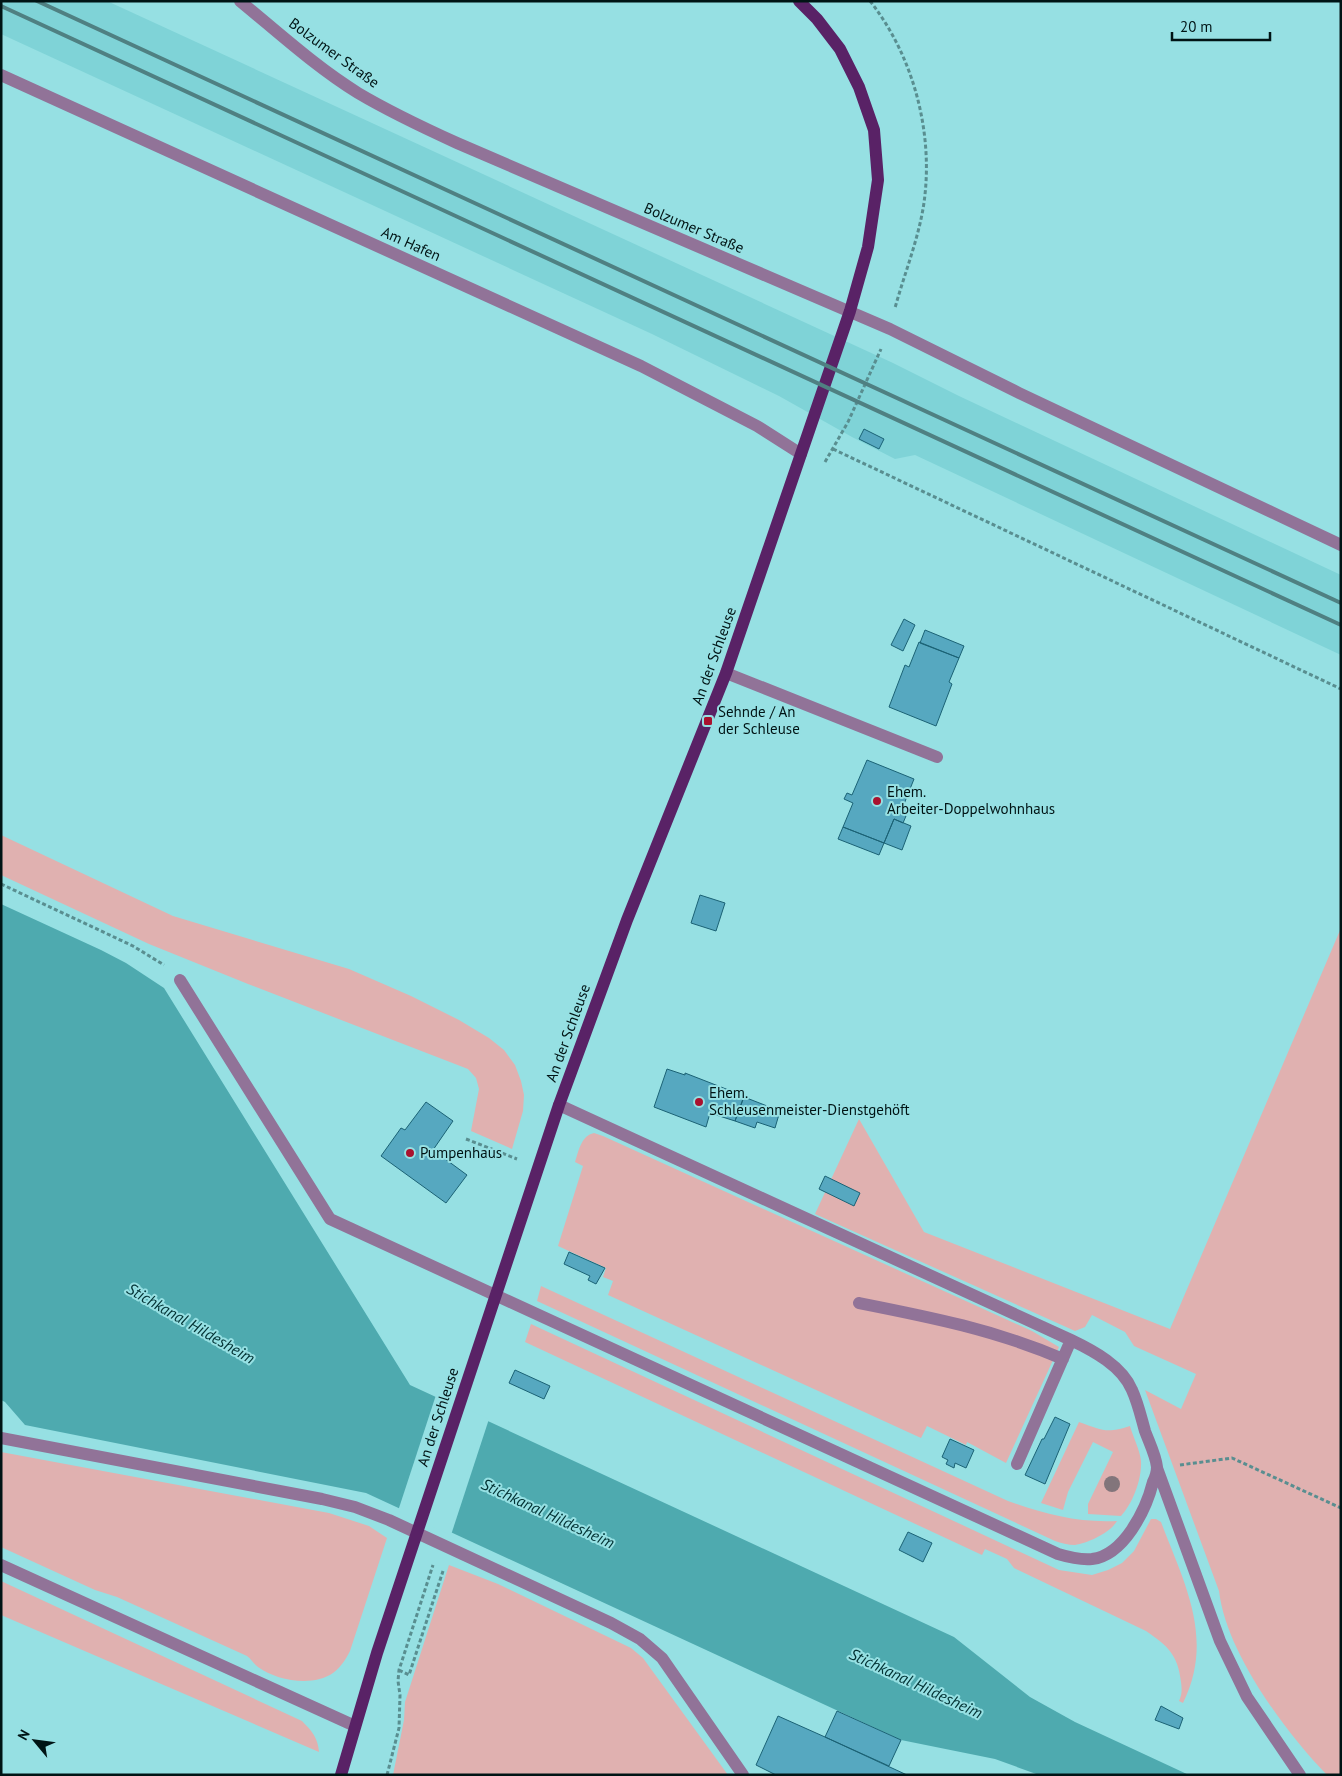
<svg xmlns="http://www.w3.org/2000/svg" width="1342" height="1776" font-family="'PT Sans',sans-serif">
<rect width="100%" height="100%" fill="#96e0e3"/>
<!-- built -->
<path fill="#7fd3d7" d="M1 1H107L893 363 959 396 1341 575V655L915 455 895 459 852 437 779 396 652 334 1 34Z"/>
<!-- green -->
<path fill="#e0b1b0" d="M1 835 173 916 349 969 411 996 459 1020 489 1038 504 1050 515 1065 521 1081 524 1095 523 1111 512 1149 471 1131 479 1089 476 1078 468 1069 248 984 149 944 1 875Z
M1341 928V1775H1327C1285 1732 1226 1652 1219 1591L1145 1390 1181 1409 1196 1374 1134 1346 1125 1332 1092 1315 1085 1327 1075 1331 815 1214 859 1119 924 1232 1170 1329Z
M594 1133 603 1136 1032 1331 1059 1347 1006 1463 967 1442 966 1445 927 1426 921 1438 608 1295 613 1281 603 1277 606 1268 558 1246 583 1166 575 1162C579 1150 581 1136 594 1133Z
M541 1286 1008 1501C1044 1514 1078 1523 1117 1521 1110 1533 1088 1543 1075 1545 1068 1545 1061 1543 1055 1541L537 1301Z
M531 1324 1059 1570 1092 1575 1108 1570 1122 1563 1134 1551 1151 1519H1156L1161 1522C1184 1583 1215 1638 1183 1703L1179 1701C1182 1695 1182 1689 1181 1682 1178 1655 1168 1646 1146 1631L1014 1568 1007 1559 985 1549 982 1555 525 1342Z
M1079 1422C1102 1430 1106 1434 1130 1426 1133 1437 1140 1450 1141 1461 1142 1479 1133 1503 1121 1516L1088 1514V1504L1113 1452 1093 1442 1068 1492 1063 1510 1041 1503Z
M1 1452 329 1513 369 1526 387 1538 350 1651C346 1659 341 1667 333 1673 313 1687 277 1681 258 1667 254 1664 251 1659 247 1656L117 1597 95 1590 1 1547Z
M449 1565 498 1584 631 1648 643 1658 728 1775H393L404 1720 405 1702Z
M1 1581 302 1721C312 1731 318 1738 319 1752L1 1615Z"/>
<!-- water -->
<path fill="#4eaaaf" d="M1 904 101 950 126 963 164 988 410 1385 954 1637 1030 1697 1075 1722 1189 1775H1039L995 1759 901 1740 366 1493 25 1425 5 1402 1 1400Z"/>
<!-- pier -->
<path fill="#96e0e3" d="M436 1395 489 1419 451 1535 398 1511Z"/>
<!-- building -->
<path fill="#56a8c0" stroke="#1b6275" d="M864 429 884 439 879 449 859 439Z
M904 619 915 625 903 651 891 645Z
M925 630 964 646 959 658 920 643Z
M919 642 959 658 949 682 952 684 936 726 889 707 905 665 909 667Z
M867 760 914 779 900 814 906 816 903 823 894 819 884 843 843 827 853 803 844 799 847 793 852 795Z
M894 819 911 826 902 850 884 843Z
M843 827 884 843 879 855 838 839Z
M700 895 725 903 716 931 691 923Z
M667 1069 685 1075V1073L744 1096 735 1121 710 1113 706 1127 654 1107Z
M744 1097 780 1111 775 1128 757 1122 755 1128 735 1121Z
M426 1102 453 1121 433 1150 467 1175 446 1203 381 1156 401 1128 405 1130Z
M825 1176 860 1193 854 1206 819 1189Z
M569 1252 605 1268 596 1284 588 1280 590 1276 564 1264Z
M515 1370 550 1386 544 1399 509 1383Z
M1055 1417 1070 1424 1045 1484 1025 1475 1042 1439H1044Z
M950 1439 974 1450 966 1468 955 1463 954 1468 946 1464 948 1460 942 1457Z
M908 1532 932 1543 923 1562 899 1550Z
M1161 1706 1183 1718 1179 1729 1155 1720Z
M837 1711 901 1740 889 1766 825 1737Z
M778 1716 825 1737 907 1775H776L756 1765Z"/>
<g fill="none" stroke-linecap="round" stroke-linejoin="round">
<!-- path -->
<path stroke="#598e90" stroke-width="3" stroke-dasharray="4 2.5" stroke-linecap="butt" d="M870 1C915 58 935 138 923 209 917 243 904 275 895 308
M833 449 1341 689
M825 462 848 422 881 349
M1 884 133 946 164 965
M466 1139 517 1159
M1180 1465 1232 1458 1341 1508
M399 1670 409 1675 443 1571
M387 1775 399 1728 400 1695 398 1681 399 1670 433 1565"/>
<!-- minor -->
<path stroke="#917398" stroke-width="12" d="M240 1C279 33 316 67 358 93 390 112 424 128 457 143L890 329 1019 393 1341 545
M1 75 641 366 757 426 801 454
M726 673 937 757
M180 980 330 1219 1058 1554C1068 1557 1081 1560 1092 1559 1124 1555 1146 1510 1153 1482 1155 1478 1157 1472 1157 1467 1156 1456 1149 1442 1145 1431 1141 1417 1138 1403 1132 1390 1122 1366 1094 1351 1071 1340L559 1105
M859 1303C930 1317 996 1330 1063 1359
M1 1438 322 1499 355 1507 389 1520 611 1623 640 1639 662 1658 743 1775
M1017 1464 1071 1340
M1157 1468 1220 1641 1247 1697 1300 1775
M1 1565 355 1726"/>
<!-- major -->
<path stroke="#592266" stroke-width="12" d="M341 1775 377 1653 559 1105 627 920 726 673 850 311 868 247 878 180 874 130 859 87 840 49 817 19 799 1"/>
<!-- rail -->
<path stroke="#4f8082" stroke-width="4" d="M37 1 1341 603
M1 6 1341 625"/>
</g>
<!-- trees -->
<circle fill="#82757b" cx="1112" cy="1484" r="8"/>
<!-- markers -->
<g fill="#a9122f" stroke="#96e0e3" stroke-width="2">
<rect x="703" y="716" width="10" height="10" rx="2.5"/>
<circle cx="877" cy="801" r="5"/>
<circle cx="699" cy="1102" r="5"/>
<circle cx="410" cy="1153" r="5"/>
</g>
<g text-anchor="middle" stroke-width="4" stroke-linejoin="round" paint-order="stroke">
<!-- street labels -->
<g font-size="15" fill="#001415" stroke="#96e0e3">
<text transform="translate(334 53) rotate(36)" y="5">Bolzumer Straße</text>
<text transform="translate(694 228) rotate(23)" y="5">Bolzumer Straße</text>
<text transform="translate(411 244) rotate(24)" y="5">Am Hafen</text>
<text transform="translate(714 656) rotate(-70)" y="5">An der Schleuse</text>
<text transform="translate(568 1033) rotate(-70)" y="5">An der Schleuse</text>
<text transform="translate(438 1417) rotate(-72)" y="5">An der Schleuse</text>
</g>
<!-- poi labels -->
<g font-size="15" fill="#001415" stroke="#96e0e3" text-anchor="start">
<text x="718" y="717">Sehnde / An<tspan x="718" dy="17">der Schleuse</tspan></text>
<text x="887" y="797">Ehem.<tspan x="887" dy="17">Arbeiter-Doppelwohnhaus</tspan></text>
<text x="709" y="1098">Ehem.<tspan x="709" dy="17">Schleusenmeister-Dienstgehöft</tspan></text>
<text x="420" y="1158">Pumpenhaus</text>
</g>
<!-- water labels -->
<g font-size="16" font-style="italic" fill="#023133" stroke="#96e0e3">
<text transform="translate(191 1323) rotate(30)" y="6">Stichkanal Hildesheim</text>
<text transform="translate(548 1513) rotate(25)" y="6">Stichkanal Hildesheim</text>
<text transform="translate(916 1683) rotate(25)" y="6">Stichkanal Hildesheim</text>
</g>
</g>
<!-- border -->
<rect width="1342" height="1776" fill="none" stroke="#001415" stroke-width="5"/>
<!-- north arrow -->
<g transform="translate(35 1741) rotate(299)" stroke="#96e0e3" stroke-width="4" paint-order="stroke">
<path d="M0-4L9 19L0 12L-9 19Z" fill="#001415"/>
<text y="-8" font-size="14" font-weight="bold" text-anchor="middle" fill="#001415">N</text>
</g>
<!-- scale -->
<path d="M1172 32v8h98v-8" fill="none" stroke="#001415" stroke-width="2.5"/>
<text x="1180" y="32" font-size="15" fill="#001415" stroke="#96e0e3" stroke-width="4" paint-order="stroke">20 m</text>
</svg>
